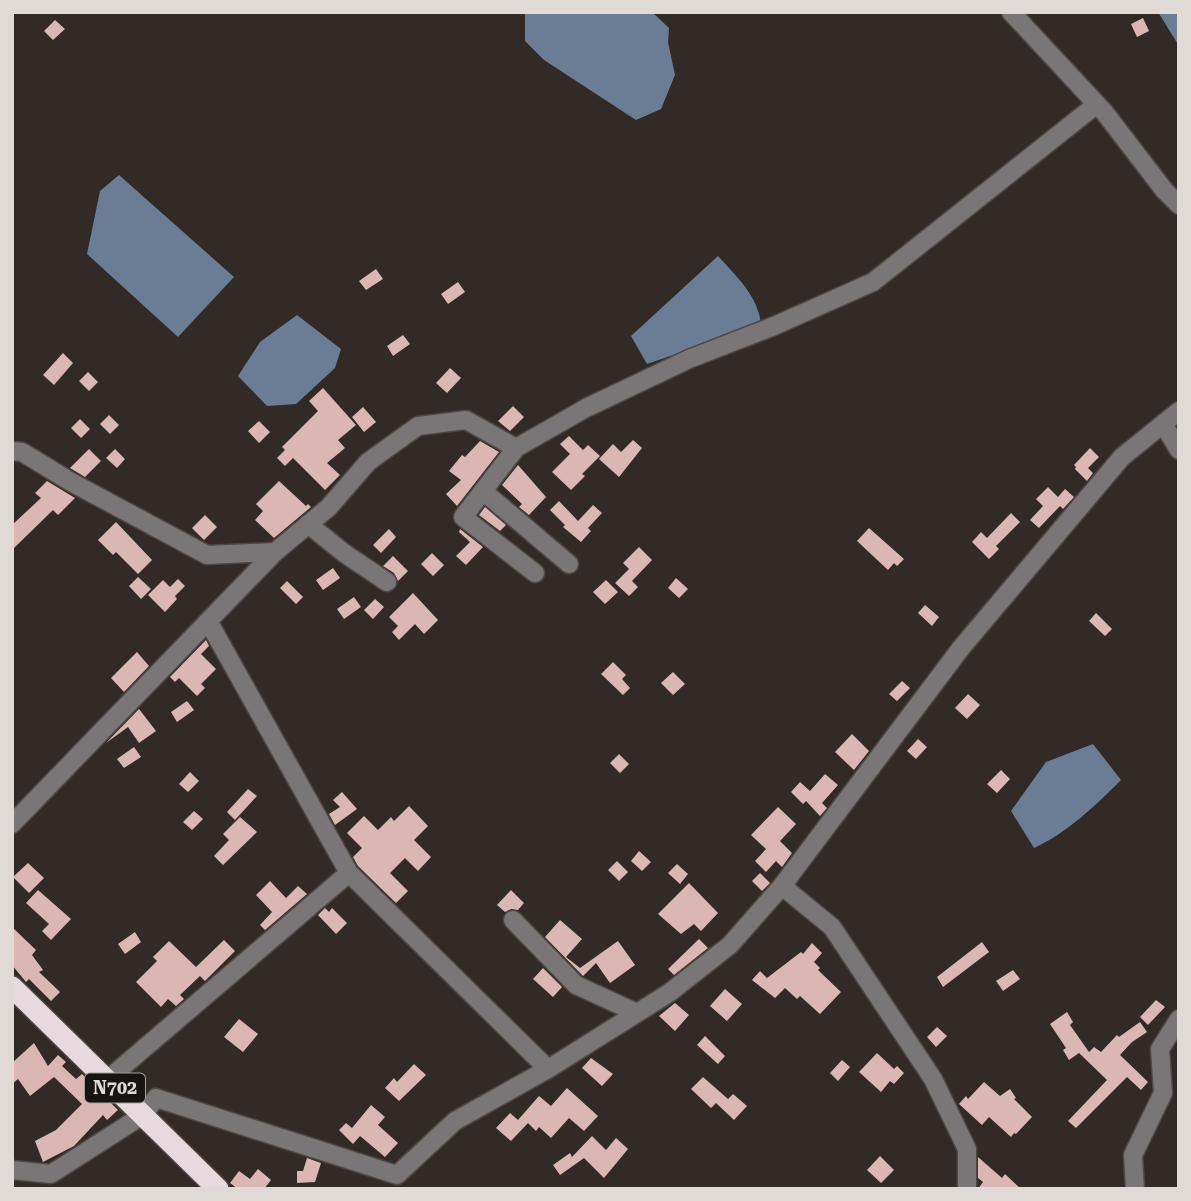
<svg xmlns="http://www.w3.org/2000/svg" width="1191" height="1201" font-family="'Roboto Serif',serif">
<rect width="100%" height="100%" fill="#322a26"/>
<!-- water -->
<path fill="#6b7d94" d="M525 12H652L669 28 668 42 675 75 661 109 636 120 544 60 525 41Z
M1158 12H1179V46Z
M119 175 234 277 178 337 87 254 100 191Z
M718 256C736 276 759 297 761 325L647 364 631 336Z
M297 315 341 349 335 368 296 404 267 406 238 376 260 342Z
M1093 744 1121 780C1095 806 1067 833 1034 848L1011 811 1046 762Z"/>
<!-- building -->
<path fill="#dbb7b4" d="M1143 18 1149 31 1137 37 1131 24Z
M55 20 65 29 53 40 44 31Z
M376 269 383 279 366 290 359 281Z
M458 282 465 292 448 304 441 294Z
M403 335 410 344 393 356 387 346Z
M63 353 73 363 54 385 43 375Z
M450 368 461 378 447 393 436 383Z
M88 372 98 382 89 391 79 381Z
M323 388 356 425 338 440 345 448 327 463 340 475 325 490 293 458 285 466 277 458 285 450 282 447 318 411 309 401Z
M513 406 524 417 510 431 498 421Z
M363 407 376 422 364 432 352 417Z
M109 415 119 425 110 434 100 424Z
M80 419 90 429 81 438 71 428Z
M259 421 270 432 259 443 248 431Z
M569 436 583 450 588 445 600 456 582 474 585 476 571 490 552 472 570 454 560 444Z
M633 440 642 448 619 477 599 459 613 444 621 452Z
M480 441 499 452 457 506 446 494 461 480 449 471 462 455 465 457Z
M1090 448 1099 457 1088 468 1093 473 1087 481 1075 469 1076 467 1074 465Z
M89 449 101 461 85 477 70 468Z
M115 449 125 459 117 468 106 458Z
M518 465 546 497 529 515 519 507 522 504 502 485Z
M47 481 75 498 58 515 53 510 12 550V525L41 498 35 493Z
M279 481 306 506 308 504 311 507 274 538 255 520 263 511 256 504Z
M1048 487 1058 497 1065 489 1074 497 1063 509 1060 506 1039 528 1030 520 1043 506 1036 499Z
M559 501 578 521 593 505 602 513 588 528 591 531 581 542 563 527 565 525 550 510Z
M485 507 506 525 500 531 479 515Z
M1011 513 1020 522 996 546 999 549 989 559 972 542 981 532 987 538Z
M205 515 217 527 204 540 192 528Z
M116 522 152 560 138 574 116 552 113 555 98 540Z
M869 528 904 559 897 566 894 563 888 570 857 541Z
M389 529 396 537 381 553 373 545Z
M460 529 483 547 466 565 456 556 470 542 459 532Z
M639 547 652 560 632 581 638 587 629 596 615 583 629 569 623 563Z
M432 553 444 565 433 576 421 564Z
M393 556 408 571 398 581 394 573 383 566Z
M333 568 340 578 323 590 316 580Z
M138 577 151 589 141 599 129 586Z
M676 578 688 589 679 598 668 588Z
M178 579 185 586 175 596 177 599 165 612 148 595 163 580 170 587Z
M606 580 618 592 605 604 593 592Z
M287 581 303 597 296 604 280 588Z
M413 593 438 620 424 634 415 624 399 640 392 632 398 626 389 617Z
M354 597 361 607 344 619 337 609Z
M375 599 384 607 373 619 364 610Z
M925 605 939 617 932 626 918 613Z
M1096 613 1112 629 1105 636 1089 621Z
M206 640 209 646 201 654 216 669 201 684 205 688 197 696 179 678 175 682 170 677Z
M137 652 149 666 124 692 111 678Z
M613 662 626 675 622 679 630 688 623 695 601 674Z
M673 672 685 684 673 695 661 683Z
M902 681 910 688 897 701 889 694Z
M968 694 980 705 967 719 955 708Z
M187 701 194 710 177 722 171 712Z
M139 709 156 731 139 743 128 727 106 743Z
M852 734 869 751 854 770 835 752Z
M918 739 927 747 916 759 907 751Z
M134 747 141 757 124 768 117 759Z
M619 754 629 764 620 773 610 763Z
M1001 770 1010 779 997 793 987 784Z
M190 772 199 781 188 792 179 784Z
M825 774 838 785 822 803 827 808 820 816 806 801 803 804 791 792 800 782 810 791Z
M248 789 257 796 235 820 227 812Z
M342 792 357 809 335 825 329 814 340 807 333 800Z
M409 806 428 826 414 840 431 857 418 871 405 858 390 873 408 891 396 903 358 866 353 857 362 848 347 833 364 816 378 830 391 817 394 821Z
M778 807 796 824 780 841 792 853 782 867 776 861 766 872 755 861 766 849 751 835Z
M194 811 203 819 192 830 183 822Z
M240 817 257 832 223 865 214 856 229 840 223 834Z
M639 851 651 862 642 871 631 861Z
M617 861 628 872 619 881 608 870Z
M28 863 44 878 29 893 13 877Z
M677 864 688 874 680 884 668 873Z
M760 873 770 883 762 891 752 881Z
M270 881 286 898 298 886 307 894 265 930 260 925 272 912 256 895Z
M689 883 718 913 701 931 694 924 681 934 658 914Z
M38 890 71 919 51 940 42 931 49 924 26 903Z
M511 890 524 903 518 910 511 909 505 912 497 905Z
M325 908 329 912 332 908 347 923 336 934 318 915Z
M560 920 582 939 566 957 580 968 618 941 635 965 610 983 596 963 583 976 545 937Z
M12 927 36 950 32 955 43 970 39 972 60 992 51 1001 29 979 26 982 12 965Z
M135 932 141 942 125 954 118 944Z
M699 939 708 948 674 975 668 969Z
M224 940 235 951 205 981 200 976 180 995 184 999 176 1006 168 999 161 1007 136 982 157 961 153 957 169 941 196 967Z
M982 942 989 952 943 987 937 977Z
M812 943 822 953 814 962 820 968 818 970 841 992 820 1014 800 996 797 999 785 988 775 998 752 980 760 971 767 978 801 952 803 954Z
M543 968 562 987 553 997 533 979Z
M1013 970 1020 979 1003 991 996 981Z
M725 989 742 1004 727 1021 710 1006Z
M1156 1000 1165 1007 1148 1025 1140 1017Z
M675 1003 689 1015 675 1031 659 1016Z
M1067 1012 1073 1022 1070 1025 1089 1052 1094 1047 1101 1052 1117 1035 1119 1037 1140 1022 1147 1032 1132 1042 1120 1055 1148 1082 1141 1090 1127 1077 1076 1128 1068 1121 1107 1080 1079 1053 1069 1060 1063 1050 1066 1048 1050 1024Z
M239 1019 258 1034 243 1052 224 1037Z
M937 1027 947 1036 936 1047 927 1037Z
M705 1036 725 1056 718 1064 697 1045Z
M34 1043 48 1066 58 1055 66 1062 62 1066 76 1079 82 1074 91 1083 85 1088 101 1103 105 1097 118 1110 107 1120 103 1115 74 1146 43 1162 35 1141 56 1130 82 1104 54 1077 30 1096 18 1079 12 1084V1063Z
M877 1053 894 1069 897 1066 904 1073 894 1084 890 1081 881 1092 859 1072Z
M591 1058 613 1074 602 1086 582 1068Z
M842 1060 850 1067 838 1081 830 1073Z
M414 1064 426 1075 399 1101 385 1088 394 1078 397 1082Z
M703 1077 728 1099 733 1094 747 1106 734 1120 716 1103 711 1108 691 1089Z
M984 1082 1000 1096 1010 1089 1016 1098 1014 1099 1032 1117 1016 1134 1014 1133 1011 1137 989 1117 982 1125 959 1104 966 1096 968 1099Z
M567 1088 598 1116 584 1131 569 1118 551 1138 539 1127 536 1131 528 1123 511 1141 496 1128 510 1113 518 1120 539 1096 551 1106Z
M371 1105 385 1117 378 1125 398 1143 385 1157 360 1136 353 1144 339 1130 346 1123 352 1128Z
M592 1136 606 1150 616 1138 628 1149 604 1178 584 1158 560 1175 553 1165 570 1153 572 1157Z
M880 1156 894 1170 881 1183 867 1170Z
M978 1157 1002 1178 1005 1174 1021 1189H978L983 1182 978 1178Z
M307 1158 321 1163 315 1182 297 1183V1171H303Z
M258 1169 271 1180 264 1189H238L230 1183 239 1171 250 1179Z"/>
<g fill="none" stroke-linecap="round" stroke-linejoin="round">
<!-- minor casing -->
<g stroke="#4e4642" stroke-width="21">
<path id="minor" d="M1011 12 1105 113 1164 190 1179 205
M1163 424 1179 450
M516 448 463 517 535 573
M12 451 22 452 71 482 207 555 275 552 329 507 368 462 418 426 466 420 516 448 586 408 689 359 774 326 873 282 1097 104
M483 491 569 564
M308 524 344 553 387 582
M208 621 349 873 548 1069
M12 824 275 552
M782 886 832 927 933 1079 967 1149V1189
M513 920 576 985 637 1013
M107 1080 349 873
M12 1170 51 1174 143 1115 156 1098 397 1175 455 1121 548 1069 669 993 730 945 782 886 961 648 1122 457 1179 411
M1135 1189 1133 1155 1163 1093 1160 1049 1179 1019"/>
</g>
<!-- highway casing -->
<g stroke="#4e4642" stroke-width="24">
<path id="highway" d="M12 987 218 1189"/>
</g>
<!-- minor -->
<use href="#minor" stroke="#7a7576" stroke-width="18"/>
<!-- highway -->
<use href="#highway" stroke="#e7dade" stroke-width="21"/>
</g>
<g text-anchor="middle" stroke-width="7" stroke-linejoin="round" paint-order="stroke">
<!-- shield labels -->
<rect fill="#171412" stroke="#a49f9c" stroke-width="2" x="85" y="1073.5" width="60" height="29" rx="5"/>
<g font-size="18" font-weight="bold" fill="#e0dad7">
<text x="115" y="1094">N702</text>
</g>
</g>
<!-- border -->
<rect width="1191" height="1201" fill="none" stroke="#e0dad7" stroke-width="28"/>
</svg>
